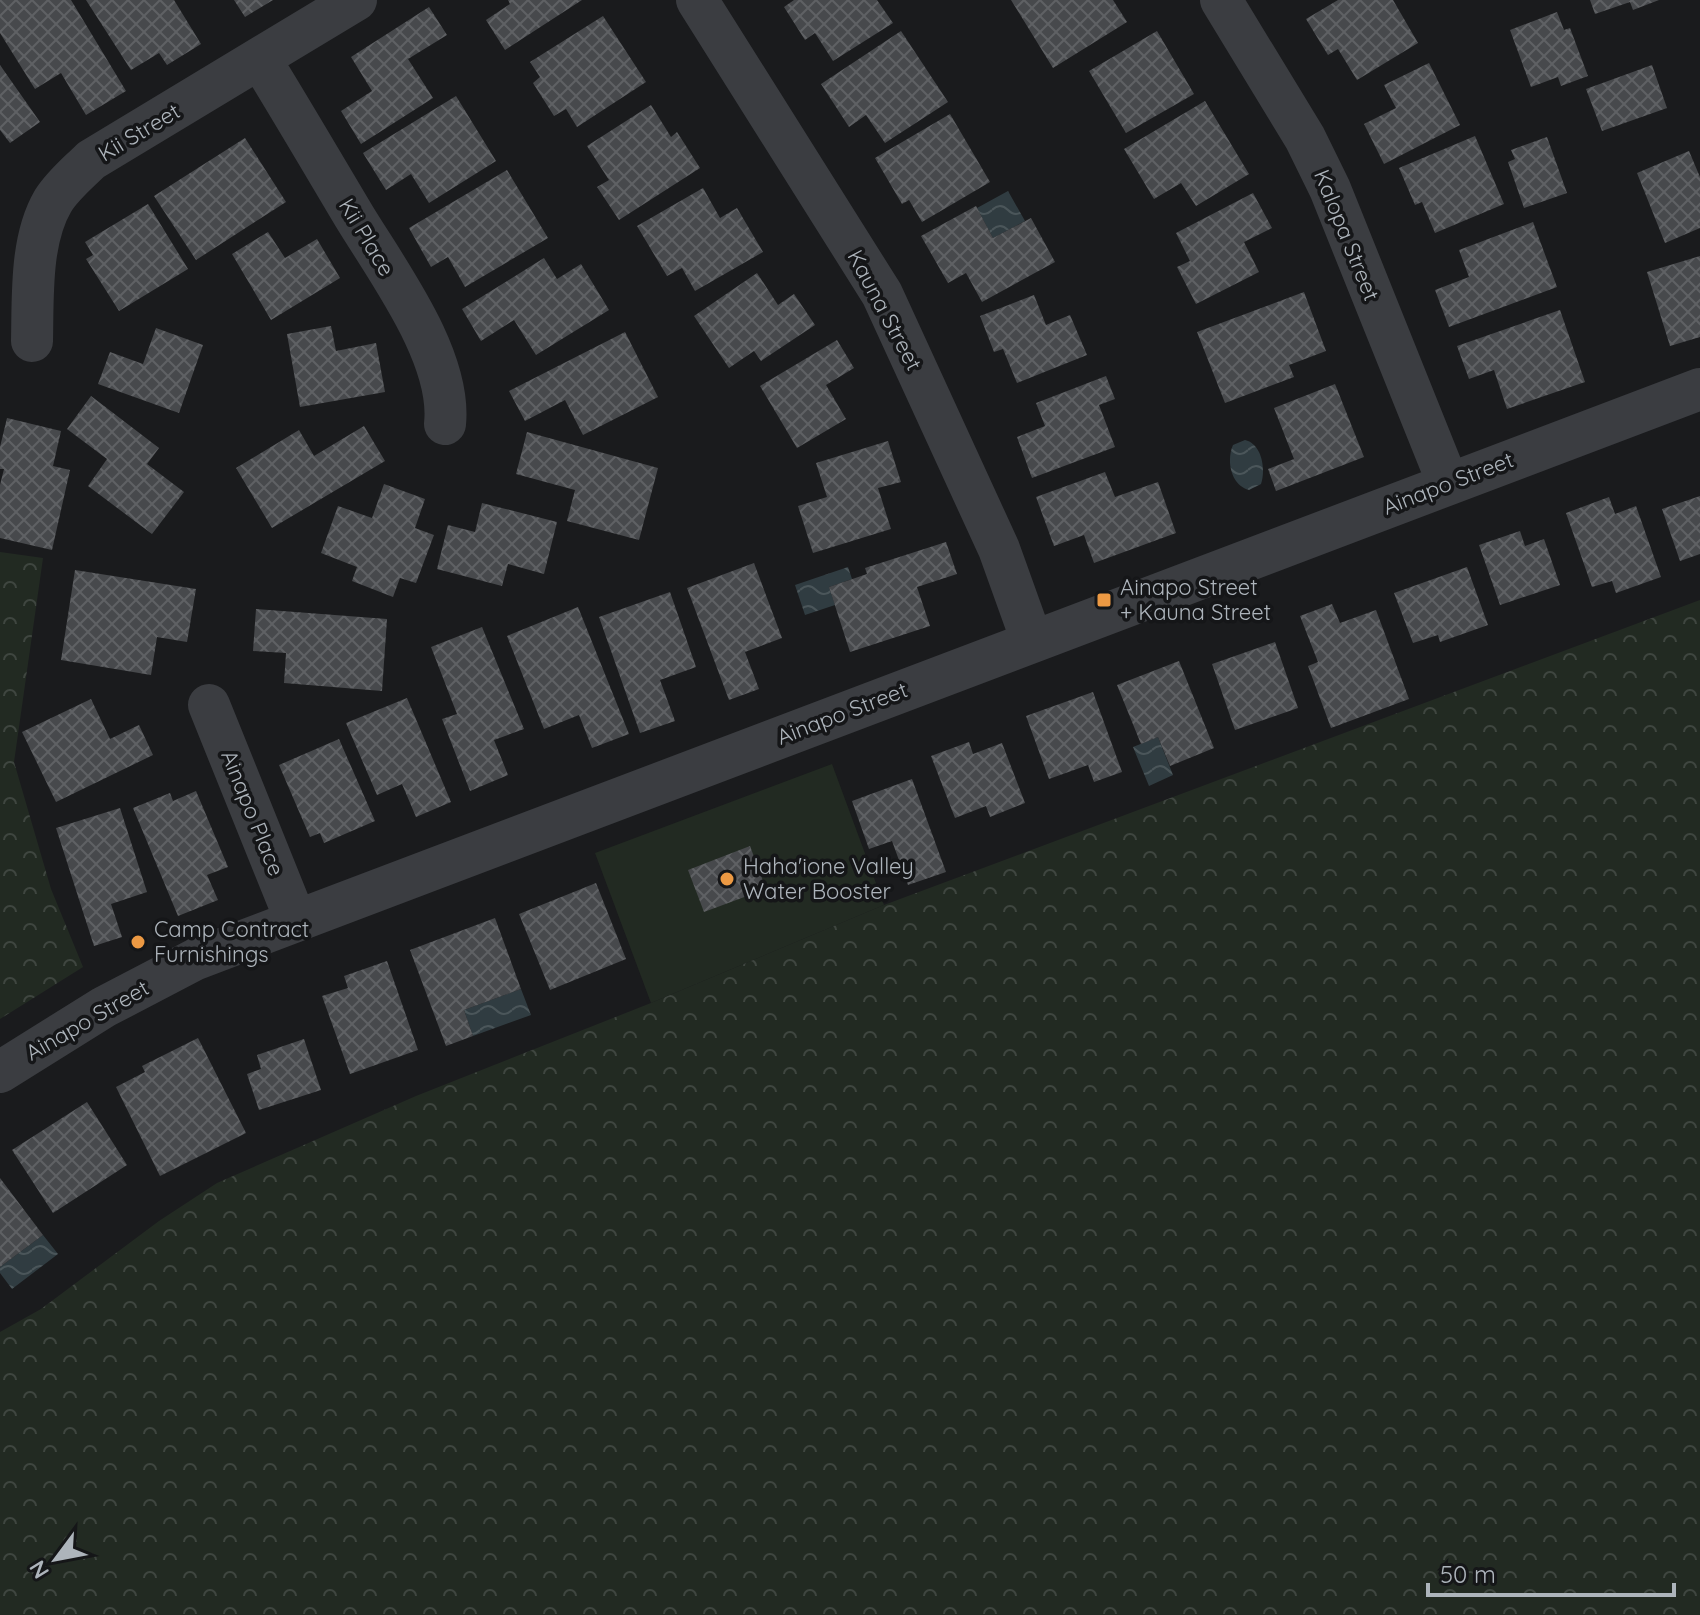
<svg xmlns="http://www.w3.org/2000/svg" width="1700" height="1615" font-family="Quicksand,sans-serif">
<defs>
<pattern id="forest-crowns" width="20" height="18" patternUnits="userSpaceOnUse" patternTransform="scale(2)"><rect width="20" height="18" fill="#222a22"/><path d="M2 6a3 3 0 1 1 6 0M12 15a3 3 0 1 1 6 0" fill="none" stroke="#3f4640"/></pattern>
<pattern id="water-waves" width="16" height="10" patternUnits="userSpaceOnUse" patternTransform="scale(2)"><rect width="16" height="10" fill="#303c41"/><path d="M0 5q4-4 8 0t8 0" fill="none" stroke="#4b565a"/></pattern>
<pattern id="building-cross-hatch" width="8" height="8" patternUnits="userSpaceOnUse" patternTransform="scale(2)"><rect width="8" height="8" fill="#47494c"/><path d="M0 0l8 8M0 8l8-8" fill="none" stroke="#5f6164"/></pattern>
</defs>
<rect width="100%" height="100%" fill="#1a1b1d"/>
<!-- green -->
<path fill="#222a22" d="M832 764 884 905 651 1003 595 853Z"/>
<!-- forest -->
<path fill="url(#forest-crowns)" d="M0 552 43 558 14 762 51 889 83 967 0 1019Z
M1700 600V1615H0V1332L41 1309 159 1221 217 1183 416 1096 651 1003 884 905Z"/>
<!-- water -->
<path fill="url(#water-waves)" d="M1008 191 1025 221 993 238 977 208Z
M1245 440C1262 444 1266 469 1261 484L1249 490C1231 485 1226 461 1233 445Z
M848 567 852 579 829 587 835 605 805 615 795 585Z
M1158 737 1173 775 1149 786 1133 747Z
M521 989 531 1015 473 1036 464 1010Z
M43 1235 58 1254 12 1289 0 1273V1267Z"/>
<!-- building -->
<path fill="url(#building-cross-hatch)" d="M0 0H71L126 91 86 115 61 73 35 89 0 33Z
M86 0H174L201 44 167 65 159 53 131 70Z
M234 0H273L245 17Z
M508 0H582L505 50 486 20 510 4Z
M794 0H877L893 23 833 61 815 33 805 40 784 7Z
M1011 0H1113L1127 22 1053 68Z
M1338 0H1393L1418 43 1357 80 1338 49 1328 55 1306 19Z
M1590 0H1659L1633 10 1630 2 1595 14Z
M429 7 447 35 408 59 433 98 361 144 341 111 372 91 351 57Z
M1557 12 1564 30 1570 28 1588 76 1561 86 1558 77 1531 87 1510 30Z
M603 16 646 82 577 127 566 109 554 116 533 83 540 77 530 62Z
M901 31 948 102 885 143 866 115 849 127 821 84Z
M1157 31 1194 94 1126 133 1089 71Z
M1429 63 1460 125 1384 164 1364 124 1396 108 1384 85Z
M0 65 40 122 10 143 0 130Z
M1652 65 1667 108 1602 131 1586 89Z
M456 96 496 161 429 203 411 174 386 190 363 153Z
M1205 101 1249 174 1196 206 1181 183 1154 199 1124 149Z
M651 105 671 137 677 132 700 168 619 220 597 187 609 180 587 146Z
M950 114 990 182 922 222 909 200 902 204 875 158Z
M1475 136 1504 204 1435 233 1422 202 1415 205 1399 168Z
M1547 137 1567 193 1524 208 1508 162 1515 159 1511 150Z
M245 138 286 202 196 260 154 196Z
M1689 151 1700 177V228L1665 243 1637 173Z
M507 170 548 238 465 287 448 257 431 267 409 228Z
M703 188 720 218 737 208 763 252 695 291 682 268 667 276 637 226Z
M1253 193 1272 228 1244 242 1259 272 1196 304 1177 267 1190 261 1176 233Z
M148 204 188 269 119 311 86 259 93 255 85 242Z
M976 206 993 238 1031 218 1055 262 982 302 966 273 948 283 921 236Z
M1533 222 1557 287 1449 327 1435 290 1469 277 1459 250Z
M268 232 285 258 317 239 340 278 271 320 232 254Z
M1700 256V337L1670 346 1647 272Z
M544 258 557 279 581 264 609 310 536 355 514 320 481 341 462 309Z
M757 273 778 305 794 294 815 325 761 361 754 351 729 368 694 316Z
M1304 292 1326 351 1289 365 1294 377 1225 403 1197 332Z
M1034 295 1046 325 1070 315 1087 355 1017 383 1003 349 994 352 980 316Z
M1560 310 1585 382 1507 409 1494 370 1469 379 1457 346Z
M331 326 336 351 376 343 385 392 300 407 287 334Z
M156 328 203 345 179 413 98 384 110 352 143 364Z
M625 332 658 397 583 435 565 400 525 421 509 391Z
M837 340 854 368 826 385 846 419 797 448 760 386Z
M1106 376 1115 399 1099 405 1115 447 1032 478 1017 437 1045 426 1036 403Z
M1335 384 1364 457 1276 491 1268 469 1294 459 1274 408Z
M91 396 159 448 147 464 184 492 152 534 88 486 107 459 67 429Z
M7 418 61 431 53 466 70 470 52 550 0 538V485L4 469H0V447Z
M364 426 385 461 272 528 236 468 299 430 314 456Z
M527 432 658 468 639 540 567 521 575 490 516 474Z
M888 441 901 482 878 488 891 529 813 553 798 506 827 497 816 463Z
M1105 472 1115 497 1158 482 1176 533 1094 563 1084 535 1054 546 1036 497Z
M384 484 425 499 415 528 434 535 416 583 400 578 393 597 352 581 357 567 321 553 338 506 372 518Z
M1700 496V554L1680 561 1662 509Z
M1609 497 1615 514 1636 506 1661 577 1616 593 1612 581 1592 587 1566 513Z
M482 503 557 522 544 574 508 564 502 586 437 569 448 525 475 532Z
M1520 531 1525 546 1544 539 1560 585 1500 605 1479 545Z
M946 542 957 574 917 587 930 626 850 652 829 587 867 574 865 568Z
M754 563 782 638 745 652 759 689 729 700 687 588Z
M1467 567 1488 625 1440 642 1438 635 1413 643 1394 593Z
M75 570 196 589 187 642 157 637 151 675 61 660Z
M670 592 696 667 660 680 675 721 640 733 599 617Z
M1332 604 1340 623 1376 610 1409 699 1331 728 1308 666 1318 662 1300 616Z
M578 607 629 734 592 748 579 715 544 729 507 636Z
M256 609 387 619 382 691 284 683 286 653 253 651Z
M482 627 524 729 494 740 508 775 470 791 442 719 457 714 431 647Z
M1275 642 1298 708 1235 730 1212 664Z
M1179 661 1214 748 1170 766 1158 737 1141 744 1117 685Z
M1093 692 1122 772 1094 782 1088 765 1049 779 1026 716Z
M407 698 451 802 416 817 402 784 377 795 346 723Z
M91 699 110 739 139 725 153 755 56 802 22 732Z
M339 739 375 821 324 843 320 833 310 837 279 765Z
M969 742 973 754 1002 743 1025 803 990 817 986 806 955 818 931 756Z
M912 779 946 872 908 885 892 841 869 849 852 801Z
M196 791 228 867 207 875 218 900 178 916 133 808 170 793 173 801Z
M120 808 147 892 111 904 122 937 94 946 56 828Z
M750 846 766 889 704 912 688 870Z
M596 883 626 959 550 990 519 914Z
M495 918 521 989 464 1010 473 1036 446 1046 410 950Z
M387 961 418 1050 350 1074 322 996 348 988 344 976Z
M198 1038 246 1133 160 1176 116 1087 145 1072 142 1066Z
M304 1039 321 1090 259 1110 247 1074 261 1069 257 1055Z
M87 1102 127 1165 53 1213 12 1150Z
M0 1178 43 1235 0 1267Z"/>
<g fill="none" stroke-linecap="round" stroke-linejoin="round">
<!-- minor -->
<path stroke="#3b3d41" stroke-width="42" d="M697 0 882 294 999 549 1032 641
M1221 0 1305 138 1330 189 1448 483
M260 59C292 111 323 164 354 216 388 272 452 357 445 424
M32 341C33 297 30 240 53 201 63 185 78 173 91 160L356 0
M209 705 296 921
M0 1072 104 1007 196 959 1700 389"/>
</g>
<!-- markers -->
<g fill="#ec9943" stroke="#151618" stroke-width="3">
<rect x="1096" y="592" width="16" height="16" rx="4"/>
<circle cx="727" cy="879" r="8"/>
<circle cx="138" cy="942" r="8"/>
</g>
<g text-anchor="middle" stroke-width="7" stroke-linejoin="round" paint-order="stroke">
<!-- street labels -->
<g font-size="22" fill="#adb4bb" stroke="#151618">
<text transform="translate(139 132) rotate(-31)" y="8">Kii Street</text>
<text transform="translate(1347 235) rotate(68)" y="8">Kalopa Street</text>
<text transform="translate(367 237) rotate(59)" y="8">Kii Place</text>
<text transform="translate(885 310) rotate(62)" y="8">Kauna Street</text>
<text transform="translate(1448 483) rotate(-21)" y="8">Ainapo Street</text>
<text transform="translate(842 713) rotate(-21)" y="8">Ainapo Street</text>
<text transform="translate(253 813) rotate(68)" y="8">Ainapo Place</text>
<text transform="translate(87 1020) rotate(-30)" y="8">Ainapo Street</text>
</g>
<!-- poi labels -->
<g font-size="22" fill="#adb4bb" stroke="#151618" text-anchor="start">
<text x="1120" y="595">Ainapo Street<tspan x="1120" dy="25">+ Kauna Street</tspan></text>
<text x="743" y="874">Haha'ione Valley<tspan x="743" dy="25">Water Booster</tspan></text>
<text x="154" y="937">Camp Contract<tspan x="154" dy="25">Furnishings</tspan></text>
</g>
</g>
<!-- north arrow -->
<g transform="translate(56 1559) rotate(238)" stroke="#151618" stroke-width="6" paint-order="stroke">
<path d="M0-6L14 30L0 20L-14 30Z" fill="#adb4bb"/>
<text y="-12" font-size="22" font-weight="bold" text-anchor="middle" fill="#adb4bb">N</text>
</g>
<!-- scale -->
<path d="M1428 1583v12h246v-12" fill="none" stroke="#adb4bb" stroke-width="4"/>
<text x="1440" y="1583" font-size="24" fill="#adb4bb" stroke="#151618" stroke-width="6" paint-order="stroke">50 m</text>
</svg>
